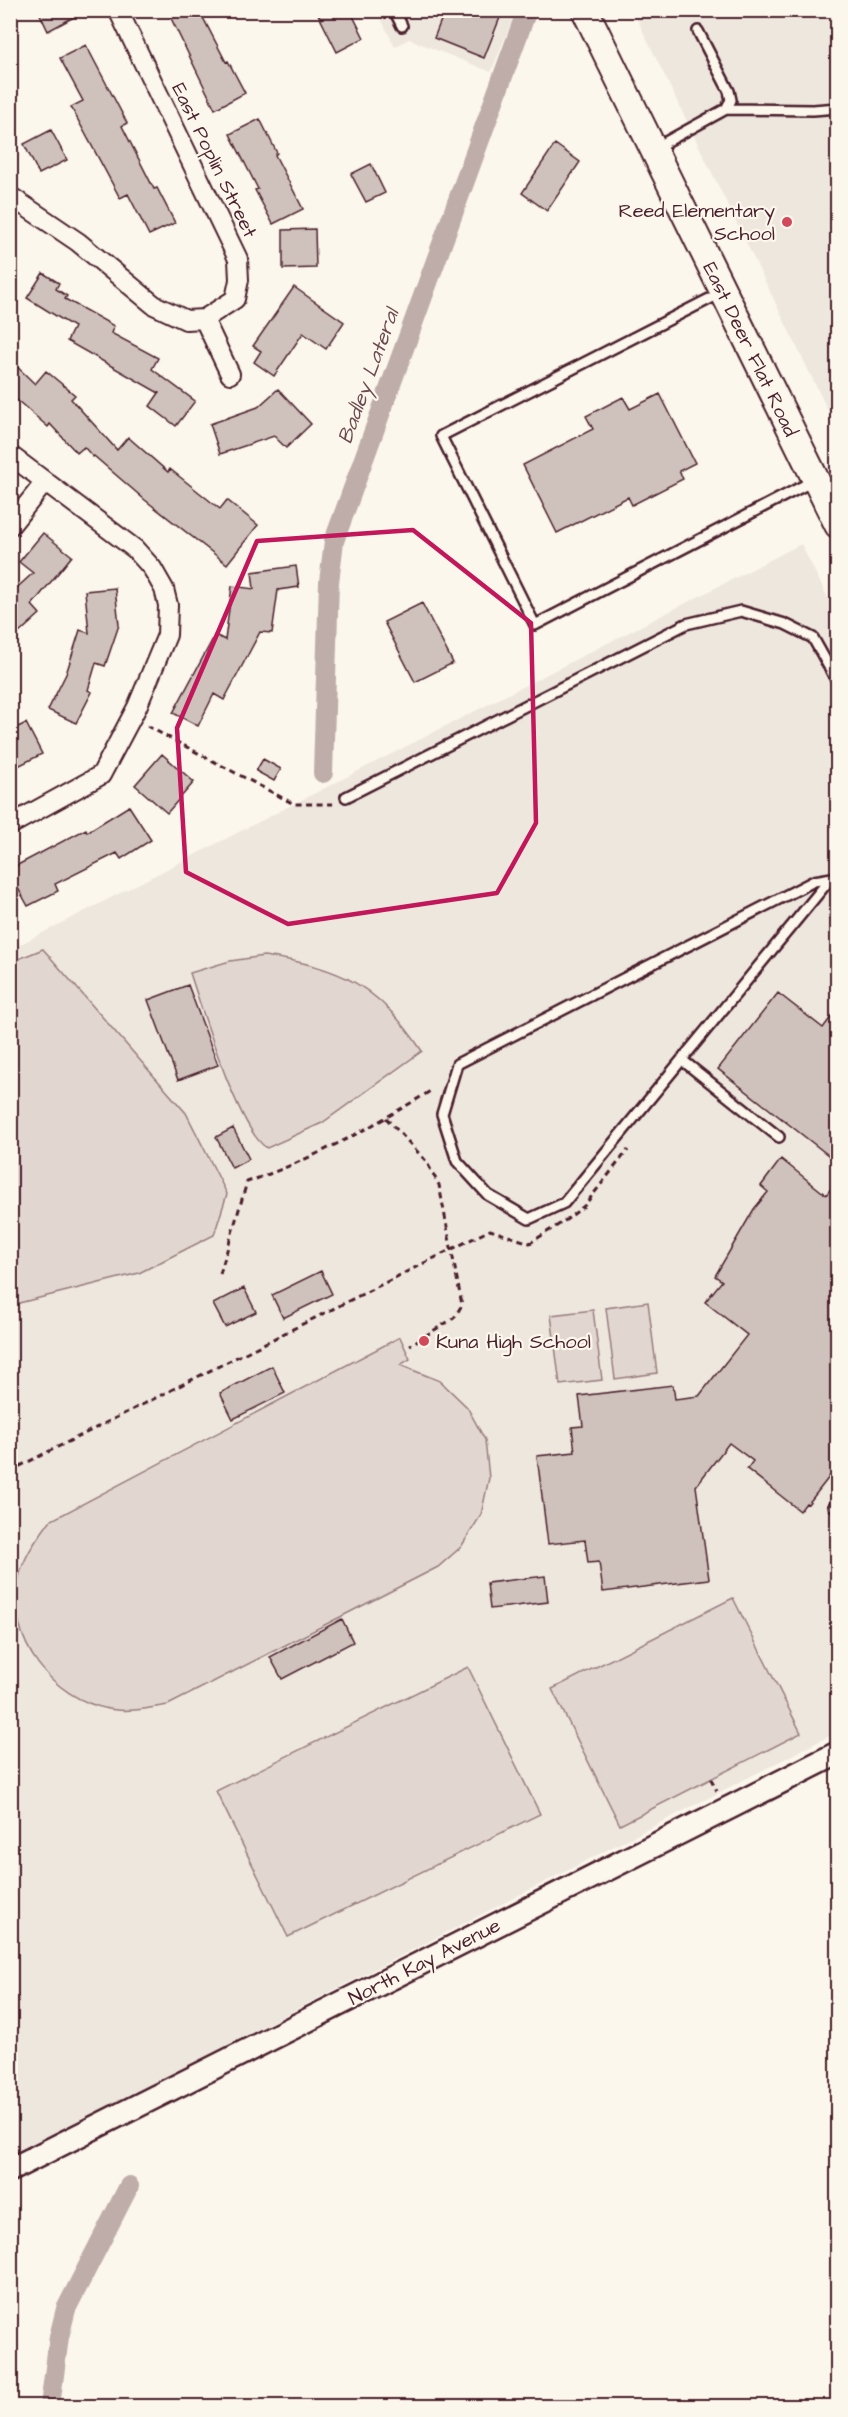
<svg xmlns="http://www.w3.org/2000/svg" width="848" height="2417" font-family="'Architects Daughter',sans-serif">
<rect width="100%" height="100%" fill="#fbf7ec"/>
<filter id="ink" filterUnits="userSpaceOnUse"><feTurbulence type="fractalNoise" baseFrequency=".0167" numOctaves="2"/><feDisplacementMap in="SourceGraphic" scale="12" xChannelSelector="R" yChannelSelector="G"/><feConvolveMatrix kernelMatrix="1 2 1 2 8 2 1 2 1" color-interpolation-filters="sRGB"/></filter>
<g filter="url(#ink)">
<!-- built -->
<path fill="#eee7de" d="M644 10 837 11V429L635 15Z
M377 11H516L491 72 409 39 395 47Z
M801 544 838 618 837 1732 11 2156V949Z"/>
<!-- green -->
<path fill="#e2d7d0" stroke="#967b7e" stroke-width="1.5" d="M43 949 186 1113 227 1194 214 1235 139 1273 11 1305V962Z
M264 956C340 966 379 986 422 1051L322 1123 267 1148C239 1132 202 1009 190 973L230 961Z
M648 1302 657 1373 615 1379 606 1308Z
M593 1310 602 1380 560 1385 551 1315Z
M400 1337 410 1359 400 1365 440 1381 467 1407 485 1440 489 1478 481 1515 461 1547 438 1567 168 1705C150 1708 128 1713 109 1709 52 1698 7 1641 18 1581 23 1557 36 1540 50 1521Z
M733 1598 801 1733 620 1825 552 1689Z
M468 1667 540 1814 288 1937 216 1791Z"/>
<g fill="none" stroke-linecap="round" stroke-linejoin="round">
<!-- canal -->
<path stroke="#bfadaa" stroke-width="20" d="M323 773 329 582 334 541 527 10
M50 2406 59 2337 66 2309 129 2186"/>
</g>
<!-- building -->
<path fill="#cfc2bc" stroke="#4a1f2b" stroke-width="1.5" d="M38 10H87L48 31Z
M167 10H199L226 62 228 61 245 93 215 109Z
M316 10H350L364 38 337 52Z
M445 10H503L484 58 434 38Z
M86 45 127 123 122 126 154 189 157 188 175 223 149 235 128 194 120 198 71 107 83 101 60 58Z
M260 119 277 153 275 155 303 209 273 224 255 190 258 189 230 134Z
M51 130 67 160 39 174 24 144Z
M555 144 580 162 547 211 522 193Z
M371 164 385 193 366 202 351 174Z
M315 229 316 268 283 269V230Z
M43 273 59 283 56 289 67 296 65 299 114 326 111 333 158 358 152 369 195 401 176 426 150 406 159 393 67 341 74 327 27 298Z
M294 287 344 322 326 349 303 333 274 376 254 362 261 351 253 346Z
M10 360 35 384 46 371 75 395 71 399 117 450 128 437 168 472 170 469 220 509 227 500 258 525 227 564 145 500 94 456 93 457 84 447 77 453 50 424 48 427 10 394Z
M278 389 311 424 286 448 274 436 220 454 210 424 258 407Z
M660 394 695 463 679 471 683 479 632 505 628 497 557 533 523 465 593 429 586 416 623 397 630 409Z
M43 533 72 556 32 605 40 614 10 641V594L33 573 19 562Z
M296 566 299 587 278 590 272 633 260 632 224 700 214 694 198 726 173 713 215 635 225 640 232 586 254 589 252 572Z
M115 588 119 625 105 666 96 663 88 690 92 692 76 723 48 710 66 674 80 630 89 633 85 591Z
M422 603 453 663 415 682 384 622Z
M26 723 42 754 10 770V731Z
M162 754 194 782 167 813 135 785Z
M263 759 281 769 274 781 256 771Z
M129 806 151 840 121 859 117 853 55 884 58 891 28 906 19 890 10 895V869L86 829 87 832Z
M188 985 218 1065 178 1080 148 1000Z
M778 993 823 1028 837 1009V1162L718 1069Z
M233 1128 249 1159 232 1168 216 1137Z
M781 1159 826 1195 837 1181V1467L808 1504 806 1503 800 1511 747 1469 753 1461 729 1443 696 1486 709 1579 603 1592 599 1562 588 1563 585 1540 548 1544 537 1456 575 1452 572 1427 583 1426 579 1396 673 1385 675 1399 699 1396 747 1335 705 1302 722 1281 715 1276 754 1209 768 1192 761 1186Z
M321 1271 332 1294 283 1318 272 1295Z
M244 1288 256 1312 225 1327 213 1304Z
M272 1366 285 1393 233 1419 220 1393Z
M545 1576 548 1602 490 1609 487 1583Z
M342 1619 353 1642 282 1679 270 1657Z"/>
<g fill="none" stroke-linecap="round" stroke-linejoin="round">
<!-- service casing -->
<g stroke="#4a1f2b" stroke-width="14">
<path id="service" d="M394 10 402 26
M726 109 813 110 838 108
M655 148 726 109 731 100 729 91 698 31
M721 293 441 436 535 625 813 481
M346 797 686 624 741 611 785 624 813 638 838 683
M831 878 564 1203 529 1219 488 1195 457 1161 442 1114 457 1064 814 881 838 877
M682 1060 779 1137
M834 1506 838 1501"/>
</g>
<!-- minor casing -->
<g stroke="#4a1f2b" stroke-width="22">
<path id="minor" d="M118 10 238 259 239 280 235 299 204 319
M10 196 78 242 154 305 186 320 204 319 230 374
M10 455 135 549 152 568 164 589 168 605 167 635 137 707 101 775 10 825
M10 526 45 482"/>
</g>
<!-- tertiary casing -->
<g stroke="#4a1f2b" stroke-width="27">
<path id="tertiary" d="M10 2170 838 1753"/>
</g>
<!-- secondary casing -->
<g stroke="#4a1f2b" stroke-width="30">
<path id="secondary" d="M585 10 838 525"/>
</g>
<!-- path -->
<path stroke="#4a1f2b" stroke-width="3" stroke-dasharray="6 4.5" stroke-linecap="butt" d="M147 726 294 804H334
M386 1118 426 1161 439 1185 462 1305 454 1318 410 1345
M220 1274 247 1182C312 1160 374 1126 432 1090
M10 1471 490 1230 530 1243 566 1220 584 1206 628 1150
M711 1779 717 1791"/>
<!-- service -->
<use href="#service" stroke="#fbf7ec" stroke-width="9"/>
<!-- minor -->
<use href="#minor" stroke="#fbf7ec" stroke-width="18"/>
<!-- tertiary -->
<use href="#tertiary" stroke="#fbf7ec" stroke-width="22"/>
<!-- secondary -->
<use href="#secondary" stroke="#fbf7ec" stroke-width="26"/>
</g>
</g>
<!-- marked area -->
<path fill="none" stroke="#c2185b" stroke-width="4.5" stroke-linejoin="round" d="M413 530 531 623 536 823 497 893 288 924 186 872 177 728 257 541Z"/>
<!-- markers -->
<g fill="#d1495b" stroke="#fbf7ec" stroke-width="2">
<circle cx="787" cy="222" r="6"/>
<circle cx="424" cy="1341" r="6"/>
</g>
<g text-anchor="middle" stroke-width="4.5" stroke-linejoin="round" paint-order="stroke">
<!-- street labels -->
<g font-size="20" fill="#4a1f2b" stroke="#fbf7ec">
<text transform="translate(215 160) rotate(64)" y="7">East Poplin Street</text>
<text transform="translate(751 349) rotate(64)" y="7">East Deer Flat Road</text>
<text transform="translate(424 1961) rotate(-27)" y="7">North Kay Avenue</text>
</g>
<!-- poi labels -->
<g font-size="20" fill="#4a1f2b" stroke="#fbf7ec" text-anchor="end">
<text x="775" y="217">Reed Elementary<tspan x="775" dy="23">School</tspan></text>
<text x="436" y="1348" text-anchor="start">Kuna High School</text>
</g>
<!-- water labels -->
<g font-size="21" font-style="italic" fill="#6d4a51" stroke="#fbf7ec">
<text transform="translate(368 376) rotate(-70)" y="7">Badley Lateral</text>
</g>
</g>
<!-- margin -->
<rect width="848" height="2417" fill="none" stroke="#fbf7ec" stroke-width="36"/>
<rect x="18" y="18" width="812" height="2381" fill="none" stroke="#4a1f2b" stroke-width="2" filter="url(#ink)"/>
</svg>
